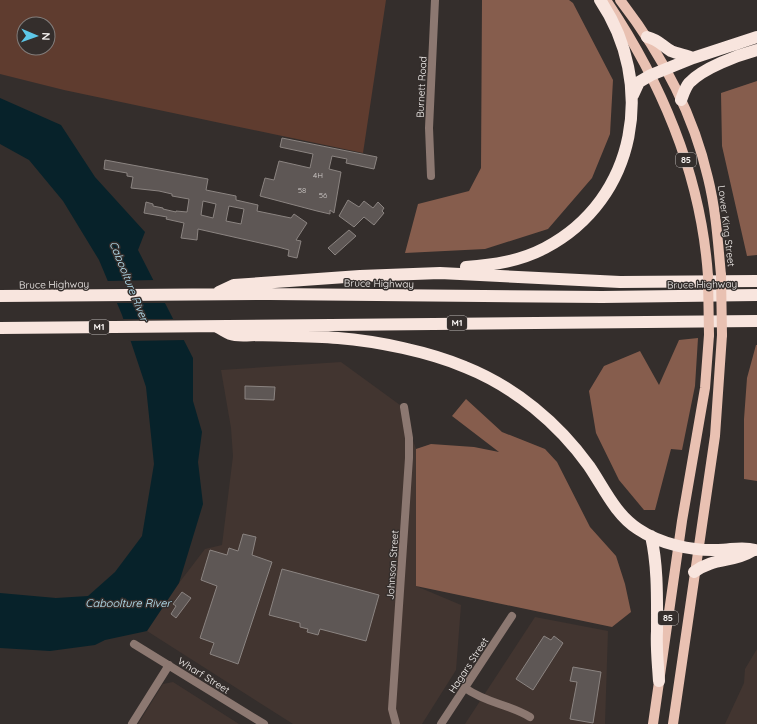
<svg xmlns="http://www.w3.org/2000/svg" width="757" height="724" font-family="Quicksand,sans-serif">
<rect width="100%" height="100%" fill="#342e2c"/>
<!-- built -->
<path fill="#423530" d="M341 362 400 405 416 449V586L461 605 456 670 422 724H293L147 631 179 583 205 549 222 545 233 456 231 428 221 370Z
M535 617 608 631 605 724H465Z
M757 649V724H725L744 683 745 669Z
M173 682 239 724H138L163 684Z"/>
<!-- green -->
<path fill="#5f3c2f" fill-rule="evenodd" d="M0 0H386L363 153 64 90 0 74ZM24 24H48V48H24Z"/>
<!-- forest -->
<path fill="#865d4d" d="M482 0H569L573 3 613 80 610 134 592 178 548 229 485 249 405 253 418 204 469 191 481 168Z
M757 81V255L747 256 722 146 721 93Z
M698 338 695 386 682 450 671 449 655 510H644L619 480 596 433 589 391 604 366 640 351 659 385 679 340Z
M756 345H757V481L744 479V419L747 378Z
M466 399 502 432 545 449 557 462 590 527 616 556 625 584 631 612 612 627 416 586V449L431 444 474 447 499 452 452 416Z"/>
<!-- water -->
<path fill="#07222a" d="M0 98 61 125 95 177 145 232 138 250 193 358V401L202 432 198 462 203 504 179 583 147 631 105 640 95 645 50 651 0 648V593L56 598 88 596 115 572 142 536 154 464 146 387 122 315 99 260 63 201 29 160 0 144Z"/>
<!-- pier -->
<path fill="#342e2c" d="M156 280 167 303H115L106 281Z
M122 319H175L187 340 129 341Z"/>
<!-- building -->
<path fill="#5e5755" stroke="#8b8481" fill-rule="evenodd" d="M282 138 377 157 374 169 346 163 347 159 332 156 329 169 341 172 334 213 330 210V214L317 211 260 196 265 178 274 180 279 161 310 168 313 154 280 147Z
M105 160 208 179 206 190 236 196V200L258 205 257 211 291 218 294 214 307 223 296 240 301 241 297 258 288 256 289 250 278 247 198 229 197 240 181 238 184 223 166 219 167 217 144 213 146 202 153 204V206L163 208V209L176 212V211L187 212 189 199 172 196V194L159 191 131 188 133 177 127 176V173L104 169ZM203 201 216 204 213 218 201 215ZM229 206 244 209 241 224 226 221Z
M348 200 359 207 364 201 373 208 378 202 384 208 382 211 384 213 374 225 364 217 354 227 339 216Z
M349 230 356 236 335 255 328 248Z
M245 386 275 387 274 400 245 399Z
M243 534 256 537 252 555 272 562 238 664 210 654 214 643 200 638 217 586 201 580 210 550 227 555 229 548 238 551Z
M282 569 379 595 366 641 320 629 318 635 307 632 308 629 300 627V623L269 615Z
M182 592 191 598 176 618 171 614 176 606 173 604Z
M544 636 551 640 554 636 563 643 533 690 516 679Z
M573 667 601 672 593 723 570 719 577 682 570 681Z"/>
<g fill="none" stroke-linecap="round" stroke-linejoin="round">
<!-- street -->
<path stroke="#8c7871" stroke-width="8" d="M431 176 429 128 435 0
M134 644 264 724
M465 688C486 703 508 704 530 717
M132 724 169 665
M396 724 392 709 409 458V438L404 407
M441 724 512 616"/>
<!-- primary -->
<path stroke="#e9c1b2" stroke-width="10" d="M606 0C662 83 701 175 708 276
M620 0C661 53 693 113 708 178 716 210 718 243 721 275
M653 724 682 521 705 388 709 335
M673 724 715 436 722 335"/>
<!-- highway -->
<path stroke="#f8e5de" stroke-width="12" d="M647 37C659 40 661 45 671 51 678 54 686 55 693 58
M633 95 639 82 651 75 693 58 757 37
M681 100C683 95 685 88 689 83 703 68 738 55 757 50
M466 267C494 265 520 261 545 248 638 199 656 83 600 0
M219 292 234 285 360 276 440 273 620 282 757 281
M0 296 270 294 602 297 757 295
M217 327C221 329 226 332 230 334 238 337 250 335 258 335 285 336 312 336 338 338 377 341 430 352 465 367 515 387 558 423 589 466 604 488 615 514 638 529 660 544 692 551 718 550 731 550 742 546 755 550
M0 328 757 321
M651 536C658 567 657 599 657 631 656 648 658 664 659 681
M694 572C714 557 733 563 752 551"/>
<!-- primary-bridge -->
<path stroke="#e9c1b2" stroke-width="10" d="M721 275 722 335
M708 276 709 335"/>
</g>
<g text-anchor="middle" stroke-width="3" stroke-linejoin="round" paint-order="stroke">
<!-- number labels -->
<g font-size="8" fill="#d1ccca">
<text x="318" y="178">4H</text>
<text x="302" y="193">58</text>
<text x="323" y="198">56</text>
</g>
<!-- shield labels -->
<g fill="#342e2c" stroke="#bcb8b6" stroke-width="1">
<rect x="676" y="153" width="20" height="14" rx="3"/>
<rect x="447" y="316" width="20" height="14" rx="3"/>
<rect x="89" y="320" width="20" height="14" rx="3"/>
<rect x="658" y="611" width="20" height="14" rx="3"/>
</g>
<g font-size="9" font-weight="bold" fill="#f7f3f1">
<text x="686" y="163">85</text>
<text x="457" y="326">M1</text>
<text x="99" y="330">M1</text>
<text x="668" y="621">85</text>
</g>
<!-- street labels -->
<g font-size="10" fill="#f7f3f1" stroke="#342e2c">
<text transform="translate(421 87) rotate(-87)" y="4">Burnett Road</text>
<text transform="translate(727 226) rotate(83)" y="4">Lower King Street</text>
<text transform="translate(379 283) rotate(1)" y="4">Bruce Highway</text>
<text transform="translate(54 284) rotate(-1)" y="4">Bruce Highway</text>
<text transform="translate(702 284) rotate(-1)" y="4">Bruce Highway</text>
<text transform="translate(392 565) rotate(-86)" y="4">Johnson Street</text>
<text transform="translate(468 665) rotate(-57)" y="4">Hagars Street</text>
<text transform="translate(204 675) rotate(32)" y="4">Wharf Street</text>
</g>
<!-- water labels -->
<g font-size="11" font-style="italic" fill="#bcebfc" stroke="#342e2c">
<text transform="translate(129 281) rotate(68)" y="4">Caboolture River</text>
<text x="128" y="607">Caboolture River</text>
</g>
</g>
<!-- north arrow -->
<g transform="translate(36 36) rotate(92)"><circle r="19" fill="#342e2c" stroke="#827d7b"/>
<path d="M0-3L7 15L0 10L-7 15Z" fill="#5dc7e8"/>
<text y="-6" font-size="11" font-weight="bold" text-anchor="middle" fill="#f7f3f1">N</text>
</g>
</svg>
